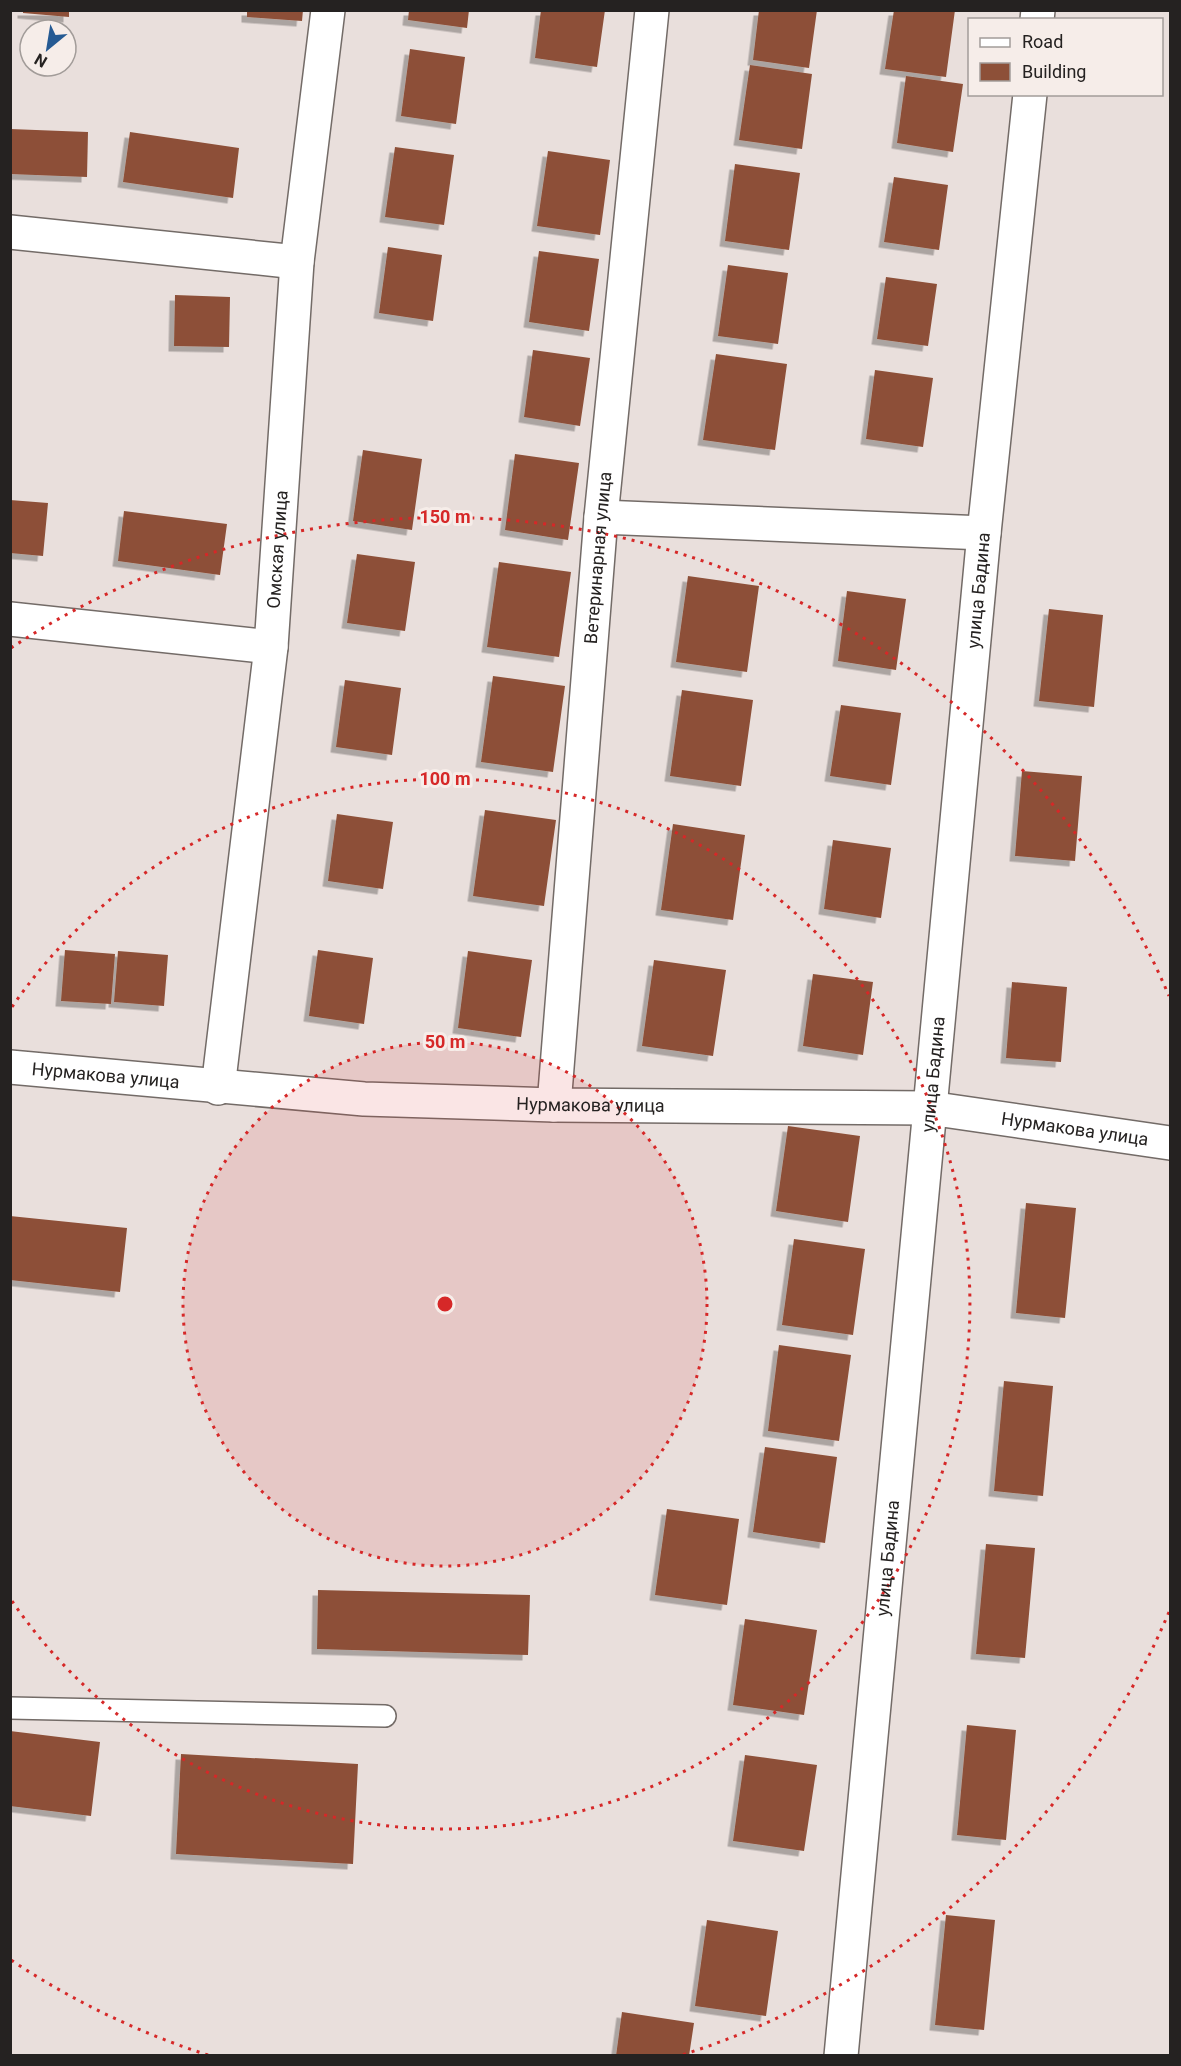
<svg xmlns="http://www.w3.org/2000/svg" width="1181" height="2066" font-family="Roboto,sans-serif">
<defs>
<filter id="shadow"><feDropShadow dx="-5.5" dy="5.5" stdDeviation="0" flood-color="#0004"/></filter>
</defs>
<rect width="100%" height="100%" fill="#e9dfdc"/>
<!-- building -->
<path fill="#8d5038" filter="url(#shadow)" d="M23 10H69V17L23 13Z
M247 10H303L302 21 247 17Z
M409 10H469L467 28 408 20Z
M541 10H605L597 67 535 58Z
M759 10H817L809 68 753 60Z
M894 10H955L946 77 885 69Z
M410 49 465 57 456 124 401 116Z
M750 65 812 74 802 149 739 140Z
M906 76 963 84 953 152 897 143Z
M10 129 88 132 87 177 10 174Z
M130 132 239 148 233 198 123 182Z
M395 147 454 155 444 225 385 217Z
M548 151 610 160 600 235 537 226Z
M735 164 800 173 789 250 725 241Z
M894 177 948 185 939 250 884 242Z
M388 247 442 255 433 321 379 313Z
M539 251 599 259 589 331 529 322Z
M728 265 788 273 778 344 718 336Z
M886 277 937 284 928 346 877 339Z
M175 295 230 297 229 347 174 346Z
M533 350 590 358 580 426 524 417Z
M716 354 787 364 775 450 703 440Z
M875 370 933 378 923 447 866 439Z
M363 450 422 459 412 530 353 521Z
M515 454 579 463 568 540 505 530Z
M10 500 48 503 43 556 10 553Z
M124 511 227 524 220 575 118 561Z
M357 554 415 562 405 631 347 623Z
M499 562 571 572 559 657 487 647Z
M688 576 759 586 747 672 676 662Z
M847 591 906 599 896 670 838 661Z
M1049 609 1103 615 1094 707 1039 701Z
M493 676 565 686 553 772 481 762Z
M345 680 401 688 392 755 336 747Z
M682 690 753 700 741 786 670 776Z
M841 705 901 713 891 785 830 776Z
M1022 771 1082 776 1075 861 1015 856Z
M485 810 556 820 544 906 473 896Z
M337 814 393 822 383 889 328 881Z
M673 824 745 835 733 920 661 910Z
M833 840 891 848 881 918 824 909Z
M65 950 115 954 111 1004 61 1001Z
M318 950 373 958 364 1024 309 1016Z
M118 951 168 955 164 1006 114 1002Z
M468 951 532 960 521 1037 458 1028Z
M654 960 726 970 713 1056 642 1046Z
M813 974 873 982 863 1055 803 1046Z
M1012 982 1067 987 1061 1062 1006 1058Z
M788 1126 860 1136 848 1222 776 1211Z
M1026 1203 1076 1208 1065 1318 1016 1313Z
M10 1216 127 1228 120 1292 10 1280Z
M794 1239 865 1249 853 1335 782 1325Z
M779 1345 851 1355 839 1441 768 1431Z
M1004 1381 1053 1386 1043 1496 994 1491Z
M765 1447 837 1457 825 1543 753 1532Z
M667 1509 739 1519 727 1605 655 1595Z
M986 1544 1035 1548 1025 1658 976 1654Z
M318 1590 530 1595 528 1655 317 1649Z
M745 1619 817 1630 804 1715 733 1705Z
M967 1725 1016 1730 1006 1840 957 1835Z
M10 1731 100 1742 91 1816 10 1806Z
M181 1754 358 1764 353 1864 176 1854Z
M745 1755 817 1765 804 1851 733 1841Z
M946 1915 995 1920 984 2030 935 2025Z
M707 1920 778 1931 766 2016 695 2006Z
M622 2012 694 2023 689 2056H616Z"/>
<g fill="none" stroke-linecap="round" stroke-linejoin="round">
<!-- service casing -->
<g stroke="#736b67" stroke-width="24">
<path id="service" d="M10 1708 385 1716"/>
</g>
<!-- minor casing -->
<g stroke="#736b67" stroke-width="36">
<g id="minor">
<path d="M1037 20 1038 10"/>
<path d="M10 232 297 262"/>
<path d="M601 517 984 533"/>
<path d="M10 619 271 647"/>
<path id="s1" d="M10 1067 364 1099 554 1105 929 1108 1170 1143"/>
<path id="s2" d="M218 1088 271 647 297 262 328 10"/>
<path id="s3" d="M554 1105 601 517 652 10"/>
<path id="s4" d="M841 2056 984 533 1030 94"/>
</g>
</g>
<!-- service -->
<use href="#service" stroke="#fff" stroke-width="21"/>
<!-- minor -->
<use href="#minor" stroke="#fff" stroke-width="33"/>
</g>
<!-- distance rings -->
<circle cx="445" cy="1304" r="262" fill="#d62828" fill-opacity=".12"/>
<g fill="none" stroke="#d62828" stroke-width="3" stroke-dasharray="3 6">
<circle cx="445" cy="1304" r="262"/>
<path d="M12 1007A525 525 0 1 1 12 1601"/>
<path d="M1169 1612A787 787 0 0 1 682 2055M208 2055A787 787 0 0 1 11 1960M11 648A787 787 0 0 1 1169 996"/>
</g>
<g text-anchor="middle" stroke-width="6" stroke-linejoin="round" paint-order="stroke">
<!-- street labels -->
<g font-size="18" fill="#252221" stroke="#f6ede9">
<text dy="6" stroke="none"><textPath href="#s2" startOffset="542">Омская улица</textPath></text>
<text dy="6" stroke="none"><textPath href="#s3" startOffset="549">Ветеринарная улица</textPath></text>
<text dy="6" stroke="none"><textPath href="#s4" startOffset="1472">улица Бадина</textPath></text>
<text dy="6" stroke="none"><textPath href="#s4" startOffset="986">улица Бадина</textPath></text>
<text dy="6" stroke="none"><textPath href="#s1" startOffset="96">Нурмакова улица</textPath></text>
<text dy="6" stroke="none"><textPath href="#s1" startOffset="582">Нурмакова улица</textPath></text>
<text dy="6" stroke="none"><textPath href="#s1" startOffset="1068">Нурмакова улица</textPath></text>
<text dy="6" stroke="none"><textPath href="#s4" startOffset="500">улица Бадина</textPath></text>
</g>
</g>
<circle cx="445" cy="1304" r="9" fill="#d62828" stroke="#f6ede9" stroke-width="3"/>
<g font-size="18" text-anchor="middle" font-weight="bold" fill="#d62828" stroke="#f6ede9" stroke-width="6" stroke-linejoin="round" paint-order="stroke">
<text x="445" y="523">150 m</text>
<text x="445" y="785">100 m</text>
<text x="445" y="1048">50 m</text>
</g>
<!-- border -->
<rect width="1181" height="2066" fill="none" stroke="#252221" stroke-width="24"/>
<!-- legend -->
<rect x="968" y="18" width="195" height="78" fill="#f6ede9" stroke="#a29c99" stroke-width="1.5"/>
<rect x="980" y="38" width="30" height="9" fill="#ffffff" stroke="#a29c99" stroke-width="1.5"/>
<text x="1022" y="48" font-size="18" fill="#252221">Road</text>
<rect x="980" y="63" width="30" height="18" fill="#8d5038" stroke="#a29c99" stroke-width="1.5"/>
<text x="1022" y="78" font-size="18" fill="#252221">Building</text>
<!-- north arrow -->
<g transform="translate(48 48) rotate(210)"><circle r="28" fill="#f6ede9" stroke="#a29c99" stroke-width="1.5"/>
<path d="M0-4.5L10 22L0 15L-10 22Z" fill="#255a93"/>
<text y="-9" font-size="16" font-weight="bold" text-anchor="middle" fill="#252221">N</text>
</g>
</svg>
